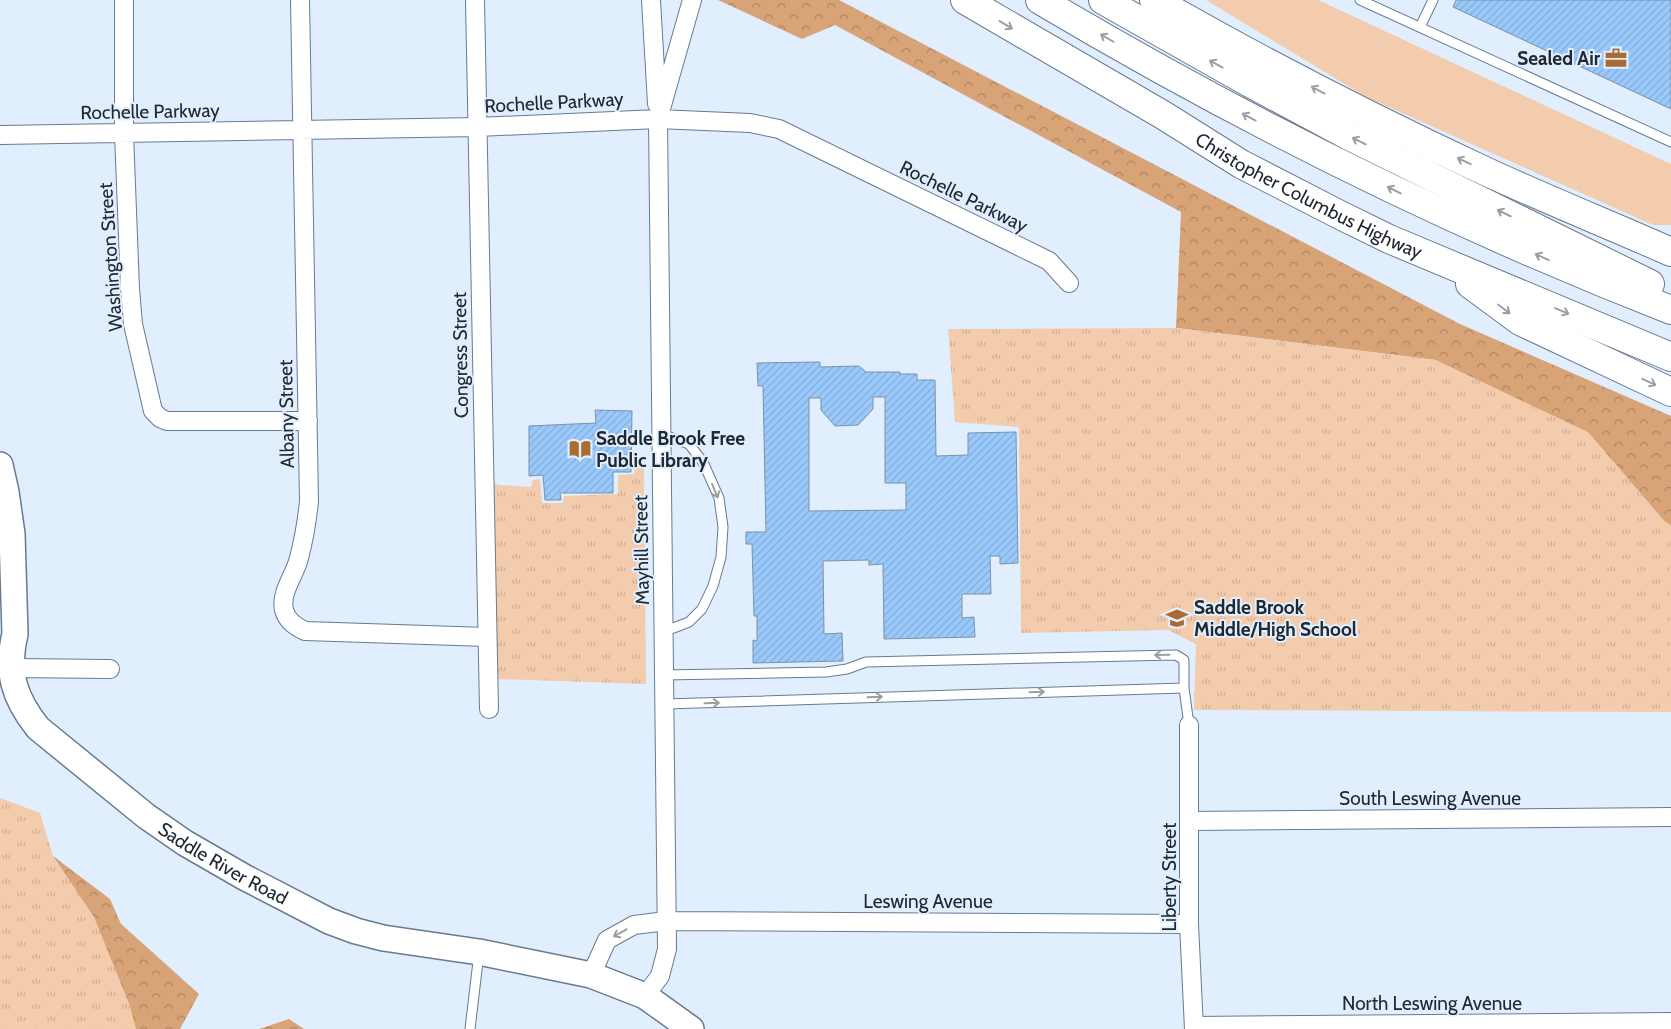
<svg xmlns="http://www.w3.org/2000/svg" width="1671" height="1029" font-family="Cabin,sans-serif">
<defs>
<pattern id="forest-crowns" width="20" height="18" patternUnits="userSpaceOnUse" patternTransform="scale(1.25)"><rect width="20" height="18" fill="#d8a377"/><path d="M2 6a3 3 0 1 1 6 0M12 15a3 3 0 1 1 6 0" fill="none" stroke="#af8562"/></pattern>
<pattern id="park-tufts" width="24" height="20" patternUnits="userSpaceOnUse" patternTransform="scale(1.25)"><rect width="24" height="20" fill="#f3ccad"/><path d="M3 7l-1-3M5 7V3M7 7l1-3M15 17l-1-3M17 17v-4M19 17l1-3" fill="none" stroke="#d0af95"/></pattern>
<pattern id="building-hatch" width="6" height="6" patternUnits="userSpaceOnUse" patternTransform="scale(1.25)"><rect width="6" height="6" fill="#9ac9fb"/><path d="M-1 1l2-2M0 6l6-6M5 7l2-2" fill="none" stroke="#84add8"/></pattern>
</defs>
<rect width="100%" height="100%" fill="#e1eefd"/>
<!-- green -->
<path fill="#f3ccad" d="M1206 0H1318L1671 164V225H1653L1366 97Z"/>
<!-- forest -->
<path fill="url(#forest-crowns)" d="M718 0H839L1460 324 1671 416V526L1436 360 1176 328 1181 212 835 25 802 39Z
M0 813 76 891 53 856 110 899 121 924 199 994 180 1029H10L0 1011Z
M289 1019 304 1029H259Z"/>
<!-- park -->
<path fill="url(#park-tufts)" d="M1176 328 1436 360 1588 432 1668 525 1671 526V712L1194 710 1196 644 1168 630 1021 633 1019 427 955 422 948 329Z
M635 466H644L646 684 497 679 493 482 498 485 531 487 533 480 540 479 542 503H563L564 496 618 494V475L634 474Z
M0 798 40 813 53 856 94 917 130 1006 136 1029H0Z"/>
<!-- building -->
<path fill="url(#building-hatch)" stroke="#7d91a8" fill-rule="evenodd" d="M1456 0H1671V109L1453 7Z
M820 362V367L859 366 866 372H900V374H917V380H935L936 456 968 455V433L1016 432 1018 563 1000 564V556H990L991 594H962V618L974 617 975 637 884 639 883 564 869 565V560L823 561 824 634 842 633 843 661 753 663V640L757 641V616H754L752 544H746V532H766L763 386H758L757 363ZM873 397H885V483H906V510L809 511V398H821V410L835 426 858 425 873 409Z
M595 410 632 411 631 472H613V493H560L561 500H545L543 475 529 476V426L596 423Z"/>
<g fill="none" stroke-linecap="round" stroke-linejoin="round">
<!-- lane casing -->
<g stroke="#677b90" stroke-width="11">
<path id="lane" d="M1360 0 1671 142
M1420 27 1433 0
M661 434 689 444 703 462 719 498 723 527 721 557 713 586 702 609 689 622 663 632
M663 675 826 672 847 669 866 662 1176 655 1184 660V688L664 704
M1184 688 1189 725
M470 1029 479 953"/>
</g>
<!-- street casing -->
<g stroke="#677b90" stroke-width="20">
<path id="street" d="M124 0V133L130 289 133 324 153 411 160 418 167 421H308
M300 0 309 501C307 521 304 539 299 558 295 575 280 592 284 610 287 621 295 626 305 631L487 637
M475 0 489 709
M651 0 657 104
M0 135 478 127 658 119 750 123 779 129 1049 261 1069 283
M11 668 110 669
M1189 725V924L1194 1029
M1190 821 1671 817
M591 975 607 940 634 925 666 921 1189 924
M645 996 660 976 667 949 658 119 692 0
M1194 1026 1671 1022"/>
</g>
<!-- secondary casing -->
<g stroke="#677b90" stroke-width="28">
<g id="secondary">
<path id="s1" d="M0 465 6 492 12 534 15 634C6 672 14 698 38 728L146 816 185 843 244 877 329 921 356 931 383 938 479 952 591 975 645 996 691 1029"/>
</g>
</g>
<!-- highway casing -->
<g stroke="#677b90" stroke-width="30">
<g id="highway">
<path id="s2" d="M965 0 1163 115 1241 164 1338 214 1389 239 1671 357"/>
<path d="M1040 0C1242 120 1453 225 1671 310"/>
<path d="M1103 0 1250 83 1349 136 1650 284"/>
<path d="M1154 0C1262 62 1373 119 1487 172 1548 200 1610 225 1671 252"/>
<path d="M1470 284 1520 321 1671 392"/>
</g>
</g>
<!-- lane -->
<use href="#lane" stroke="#fff" stroke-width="9"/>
<!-- street -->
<use href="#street" stroke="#fff" stroke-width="18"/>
<!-- secondary -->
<use href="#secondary" stroke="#fff" stroke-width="25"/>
<!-- highway -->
<use href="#highway" stroke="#fff" stroke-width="28"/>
</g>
<!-- one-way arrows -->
<defs><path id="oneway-shaft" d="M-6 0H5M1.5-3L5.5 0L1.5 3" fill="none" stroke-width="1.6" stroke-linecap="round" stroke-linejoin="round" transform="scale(1.25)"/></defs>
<g stroke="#9b9fa2">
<use href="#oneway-shaft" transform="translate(1006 25) rotate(31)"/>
<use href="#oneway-shaft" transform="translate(1107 38) rotate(-150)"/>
<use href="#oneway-shaft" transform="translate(1216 64) rotate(-151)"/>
<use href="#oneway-shaft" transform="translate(1318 90) rotate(-152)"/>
<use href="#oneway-shaft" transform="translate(1249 117) rotate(-152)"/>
<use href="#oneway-shaft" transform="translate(1359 141) rotate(-153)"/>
<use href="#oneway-shaft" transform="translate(1464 161) rotate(-155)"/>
<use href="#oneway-shaft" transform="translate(1394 190) rotate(-154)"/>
<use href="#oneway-shaft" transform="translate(1504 213) rotate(-154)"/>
<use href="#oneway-shaft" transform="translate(1542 257) rotate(-156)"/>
<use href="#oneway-shaft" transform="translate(1504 309) rotate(37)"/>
<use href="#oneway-shaft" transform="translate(1562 311) rotate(23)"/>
<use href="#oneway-shaft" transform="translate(1649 382) rotate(25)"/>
<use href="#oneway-shaft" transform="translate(715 491) rotate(68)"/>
<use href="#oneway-shaft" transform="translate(1162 655) rotate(179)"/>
<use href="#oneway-shaft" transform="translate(1037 692) rotate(-2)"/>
<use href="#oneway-shaft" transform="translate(875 697) rotate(-2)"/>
<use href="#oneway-shaft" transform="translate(712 703) rotate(-2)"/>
<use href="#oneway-shaft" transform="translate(620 933) rotate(151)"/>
</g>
<!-- icons -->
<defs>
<g id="office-bare" transform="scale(1.725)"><path d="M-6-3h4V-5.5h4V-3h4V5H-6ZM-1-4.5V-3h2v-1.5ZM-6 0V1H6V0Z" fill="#a96b31" stroke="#e1eefd" stroke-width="2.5" paint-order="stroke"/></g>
<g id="library-bare" transform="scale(1.725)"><path d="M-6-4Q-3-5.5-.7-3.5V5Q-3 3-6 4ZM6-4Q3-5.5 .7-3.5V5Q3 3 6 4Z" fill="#a96b31" stroke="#e1eefd" stroke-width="2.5" paint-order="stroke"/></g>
<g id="school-bare" transform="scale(1.725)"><path d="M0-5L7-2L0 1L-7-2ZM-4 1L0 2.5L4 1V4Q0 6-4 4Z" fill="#a96b31" stroke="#e1eefd" stroke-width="2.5" paint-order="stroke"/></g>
</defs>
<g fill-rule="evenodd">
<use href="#office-bare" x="1616" y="58"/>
<use href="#library-bare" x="580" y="449"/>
<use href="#school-bare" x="1177" y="618"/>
</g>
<g text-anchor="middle" stroke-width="4" stroke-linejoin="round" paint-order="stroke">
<!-- poi labels -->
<g font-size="19" font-weight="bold" fill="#202931" stroke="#e1eefd" text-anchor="start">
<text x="1600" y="65" text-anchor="end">Sealed Air</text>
<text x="596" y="445">Saddle Brook Free<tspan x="596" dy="22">Public Library</tspan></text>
<text x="1194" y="614">Saddle Brook<tspan x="1194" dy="22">Middle/High School</tspan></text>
</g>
<!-- street labels -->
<g font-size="19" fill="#202931" stroke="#e1eefd">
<text transform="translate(554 102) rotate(-3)" y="7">Rochelle Parkway</text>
<text transform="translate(150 111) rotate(-1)" y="7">Rochelle Parkway</text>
<text dy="7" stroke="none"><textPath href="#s2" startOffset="396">Christopher Columbus Highway</textPath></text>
<text transform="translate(964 196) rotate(26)" y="7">Rochelle Parkway</text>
<text transform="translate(110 257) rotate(-94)" y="7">Washington Street</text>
<text transform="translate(460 355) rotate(-91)" y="7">Congress Street</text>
<text transform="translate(286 414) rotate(-91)" y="7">Albany Street</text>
<text transform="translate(641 550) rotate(-91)" y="7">Mayhill Street</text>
<text x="1430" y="805">South Leswing Avenue</text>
<text dy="7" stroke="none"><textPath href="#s1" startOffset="501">Saddle River Road</textPath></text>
<text transform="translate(1169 877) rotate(-90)" y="7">Liberty Street</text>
<text x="928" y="908">Leswing Avenue</text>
<text x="1432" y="1010">North Leswing Avenue</text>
</g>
</g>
</svg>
